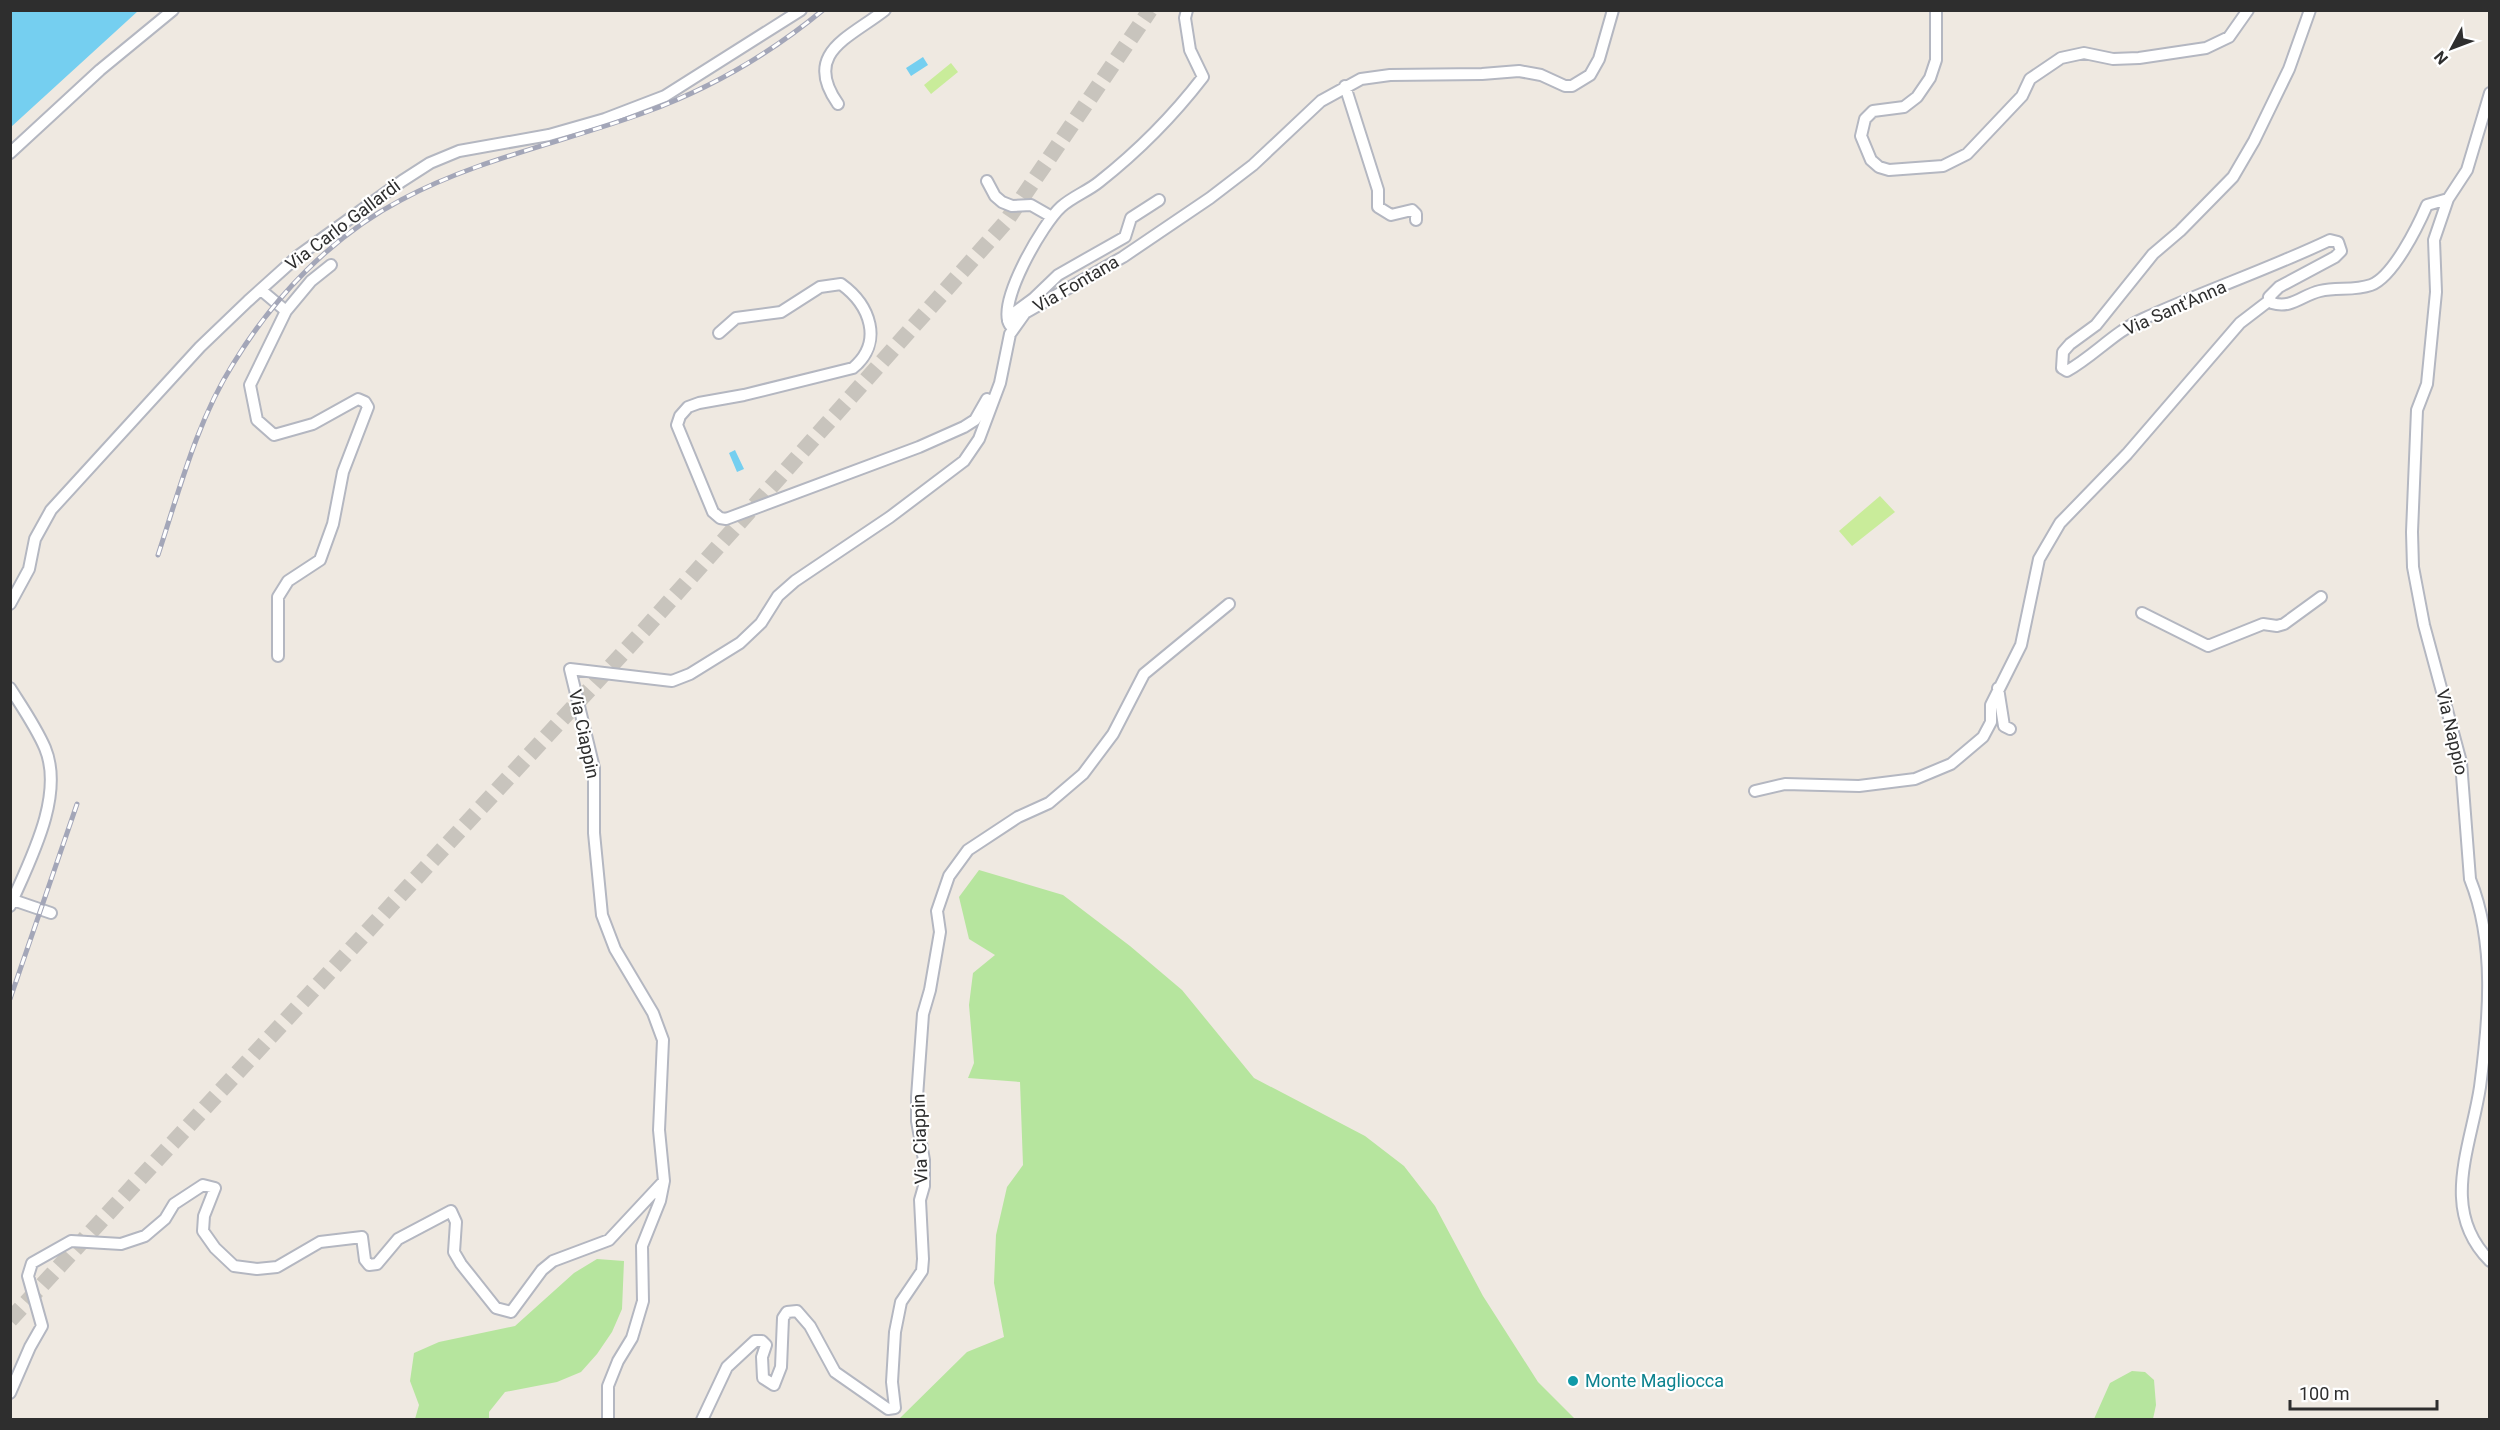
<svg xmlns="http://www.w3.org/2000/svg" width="2500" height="1430" font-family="Roboto,sans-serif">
<rect width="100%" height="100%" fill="#efe9e1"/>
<!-- green -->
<path fill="#b6e59e" d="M979 870 1063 895 1130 946 1182 990 1254 1078 1365 1136 1404 1166 1435 1206 1483 1296 1538 1382 1575 1419H899L967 1352 1004 1337 994 1283 996 1235 1007 1187 1023 1165 1020 1082 968 1078 974 1063 969 1005 973 973 995 955 969 939 959 897Z
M597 1259 624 1261 622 1309 612 1332 597 1354 581 1372 557 1382 505 1392 489 1412V1419H415L419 1405 410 1381 414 1353 439 1342 515 1326 574 1273Z
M2132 1371 2145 1372 2154 1380 2156 1405 2153 1419H2094L2110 1383Z"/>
<!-- pitch -->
<path fill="#c9ec9a" d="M951 63 958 72 931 94 924 85Z
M1880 496 1895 512 1852 546 1839 531Z"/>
<!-- water -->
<path fill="#75cff0" d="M11 10H138V11L11 127Z
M923 57 928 65 911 76 906 68Z
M735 450 744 469 737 472 729 453Z"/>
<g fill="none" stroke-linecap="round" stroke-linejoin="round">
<!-- highway-tunnel -->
<path stroke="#c8c4bd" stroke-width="16" stroke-dasharray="16 8" stroke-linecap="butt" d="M10 1320 645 629 1005 223 1150 10"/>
<!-- minor casing -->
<g stroke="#b4b7c1" stroke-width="14">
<path id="minor" d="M1936 10V60L1930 78 1917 97 1904 107 1873 111 1865 119 1861 136 1871 160 1879 167 1889 170 1943 166 1967 154 2022 96 2030 79 2061 58 2084 53 2113 59 2139 58 2206 48 2229 37 2248 10
M2310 10 2289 69 2254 141 2233 177 2180 231 2153 254 2096 325 2070 344 2063 352 2062 368 2067 371C2094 356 2114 332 2143 319 2204 291 2269 269 2330 240L2338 242 2341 251 2335 257 2279 287 2269 297 2272 303C2292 309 2302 295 2320 291 2337 287 2354 291 2371 285 2393 277 2418 226 2427 205L2448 199
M1345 86 1378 190V207L1391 215 1412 210 1416 214V220
M2490 93 2467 170 2448 199 2434 240 2436 292 2427 384 2417 410 2412 532 2413 567 2424 625 2461 762 2470 879C2496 944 2489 1019 2480 1087 2471 1147 2439 1210 2490 1261
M838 104C802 53 849 38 885 10
M10 153 100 70 173 10
M987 181 995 196 1002 202 1012 206 1031 205 1052 217
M261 290 286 311
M1008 321 1014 313 1033 299 1058 275 1125 237 1131 218 1159 200
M1014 327 1010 325C996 304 1043 223 1061 207 1072 197 1088 191 1099 182 1137 152 1173 116 1203 77L1190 50 1185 18 1187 10
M719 333 736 318 781 312 820 287 841 284C870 305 884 342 853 368L744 395 699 403 688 407 680 416 677 425 713 512 720 518 726 519 919 447 964 427 975 420 987 399
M10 604 29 569 35 539 51 510 200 347 248 301 298 256 402 181 430 163 459 151 549 135 605 119 665 96 801 10
M2142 613 2208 646 2263 624 2277 626 2284 624 2321 597
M278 656V597L288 581 320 560 333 524 343 472 368 407 365 402 358 399 313 424 274 435 257 420 250 385 286 311 311 281 331 265
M10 688C22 707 36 727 45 748 65 796 29 862 10 906
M1998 688 2004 726 2010 729
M1755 791 1785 784 1859 786 1915 779 1951 764 1983 737 1991 722V705L2021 645 2039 559 2060 523 2127 454 2240 323 2270 300
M13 900 51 913
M10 1393 30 1347 42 1326 28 1276 32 1263 71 1241 121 1244 145 1236 165 1219 174 1204 203 1185 215 1188 204 1216 203 1231 215 1248 234 1266 257 1269 277 1267 320 1242 362 1237 365 1260 369 1265 377 1264 398 1239 451 1211 456 1222 454 1252 461 1264 496 1308 511 1312 542 1270 553 1261 609 1240 664 1181
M608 1420V1386L618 1361 632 1338 643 1301 642 1246 660 1201 664 1181 659 1130 663 1040 653 1013 615 949 602 915 594 833V768L570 669 672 681 690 674 740 643 761 623 778 596 795 581 890 517 964 461 979 439 1000 383 1010 334 1025 313 1123 257 1210 198 1253 165 1321 101 1361 79 1390 75 1482 74 1519 71 1541 75 1565 86H1572L1590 75 1599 59 1613 10
M702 1420 727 1367 755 1341H762L766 1345 762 1357 763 1378 774 1385 781 1367 783 1318 787 1312 797 1311 810 1326 835 1372 888 1409 895 1408 892 1382 895 1332 901 1302 922 1271 923 1259 920 1200 924 1186V1160L917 1121V1097L923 1014 930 990 940 932 937 911 949 876 968 850 1018 817 1049 803 1083 774 1113 734 1144 674 1229 604"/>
</g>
<!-- minor -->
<use href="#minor" stroke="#fff" stroke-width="10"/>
<!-- rail casing -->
<g stroke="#a3a6b8" stroke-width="5">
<path id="rail" d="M158 555C179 491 197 421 233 364 273 298 332 236 401 200 477 159 565 142 646 112 709 89 771 53 823 10
M10 999 77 804"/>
</g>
<!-- rail -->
<use href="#rail" stroke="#fff" stroke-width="3" stroke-dasharray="9" stroke-linecap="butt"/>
</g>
<!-- markers -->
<circle fill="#0f9aa8" stroke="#fff" stroke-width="2" cx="1573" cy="1381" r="6"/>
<g text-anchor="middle" stroke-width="4.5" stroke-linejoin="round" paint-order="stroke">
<!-- street labels -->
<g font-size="18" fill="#2e2e2e" stroke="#fff">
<text transform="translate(343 225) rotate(-37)" y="6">Via Carlo Gallardi</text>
<text transform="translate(1076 284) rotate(-30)" y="6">Via Fontana</text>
<text transform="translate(2175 308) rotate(-24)" y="6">Via Sant'Anna</text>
<text transform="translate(2452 732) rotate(77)" y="6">Via Nappio</text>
<text transform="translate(584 734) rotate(78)" y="6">Via Ciappin</text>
<text transform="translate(920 1139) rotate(-92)" y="6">Via Ciappin</text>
</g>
<!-- culture labels -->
<g font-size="18" fill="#0d838f" stroke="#fff" text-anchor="start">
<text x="1585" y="1387">Monte Magliocca</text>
</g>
</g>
<!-- border -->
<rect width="2500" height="1430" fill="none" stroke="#2e2e2e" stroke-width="24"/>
<!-- north arrow -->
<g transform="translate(2452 48) rotate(229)" stroke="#ffffff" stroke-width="4.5" paint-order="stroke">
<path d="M0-4.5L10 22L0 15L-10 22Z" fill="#2e2e2e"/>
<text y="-9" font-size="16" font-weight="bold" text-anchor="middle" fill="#2e2e2e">N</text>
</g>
<!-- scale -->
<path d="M2290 1400v9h147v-9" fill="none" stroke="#2e2e2e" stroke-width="3"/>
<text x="2299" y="1400" font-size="18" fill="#2e2e2e" stroke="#ffffff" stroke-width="4.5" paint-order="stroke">100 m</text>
</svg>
